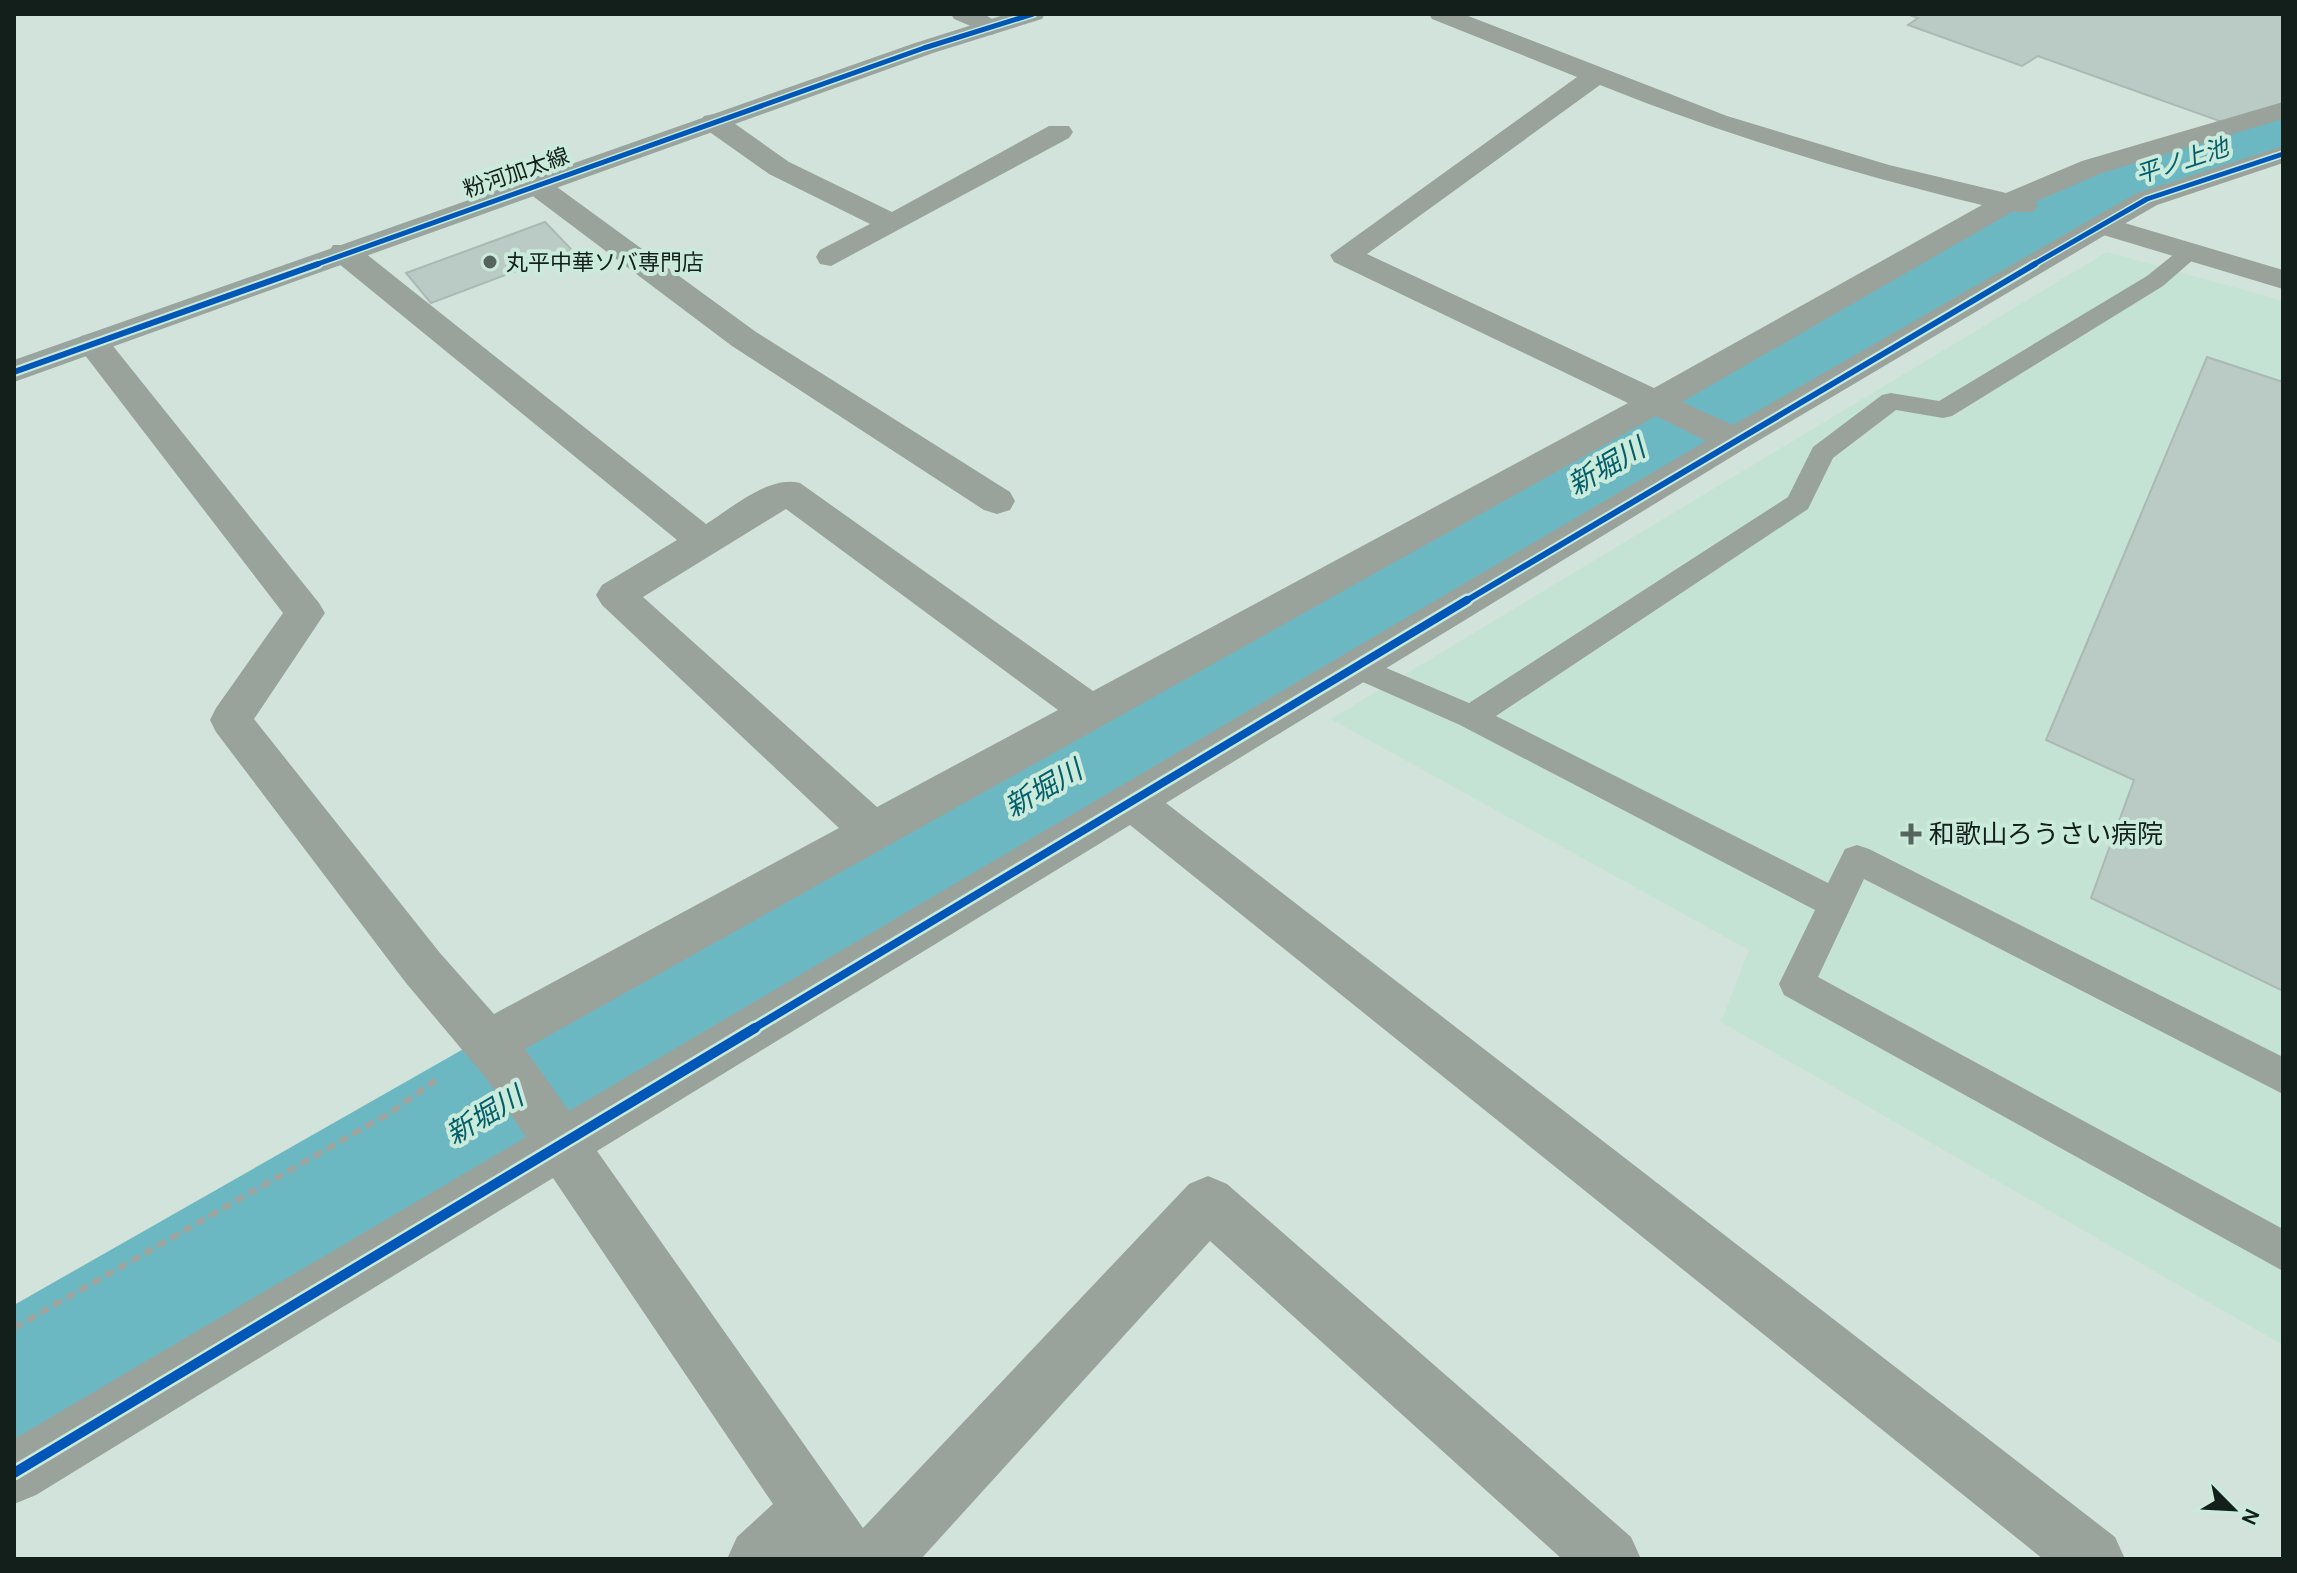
<svg xmlns="http://www.w3.org/2000/svg" width="2297" height="1573" font-family="Karla,'Noto Sans JP',sans-serif">
<rect width="100%" height="100%" fill="#d1e3da"/>
<!-- built -->
<path fill="#c4e3d4" d="M2107 252 2283 301V1345L1721 1022 1749 950 1331 719Z"/>
<g fill="none" stroke-linecap="round" stroke-linejoin="round">
<!-- stream -->
<path fill="#6cb8c2" fill-rule="evenodd" d="M2081 191 2120 199 2122 202 2115 206 2076 198 2074 195Z"/>
<!-- river -->
<path fill="#6cb8c2" fill-rule="evenodd" d="M2283 105V153L2110 212 779 1008 72 1454 14 1478V1305L683 924 2052 178Z"/>
</g>
<!-- building -->
<path fill="#bacac5" stroke="#aab9b4" stroke-width="2" d="M1907 14H2283V105L2225 123 2038 56 2022 66 1908 25 1918 18Z
M545 222 572 250 431 303 406 273Z
M2207 357 2283 382V991L2091 898 2134 780 2046 740Z"/>
<g fill="none" stroke-linecap="round" stroke-linejoin="round">
<!-- path -->
<path stroke="#9ca5a0" stroke-width="6" stroke-dasharray="10 5" stroke-linecap="butt" d="M14 1328 390 1113 440 1077"/>
<!-- service -->
<path fill="#9aa29c" fill-rule="evenodd" d="M2191 245 2202 252 2163 286 1952 416 1943 418 1896 410 1833 458 1808 509 1496 716 1828 883 1845 849 1857 845 1869 849 2283 1057V1094L1864 879 1818 977 2283 1229V1271L1784 995 1779 984 1815 910 1460 725 1347 675 1343 667 1347 659 1358 656 1469 703 1788 497 1813 447 1882 395 1891 393 1939 401 2147 276 2183 247Z"/>
<!-- minor -->
<path fill="#9aa29c" fill-rule="evenodd" d="M951 14H984L1005 27 992 35 954 19Z
M1429 14H1463L1727 116 1889 165 2006 193 2082 161 2283 102V119L2102 173 2035 202 2038 206 2033 212H2012L1682 402 1733 425 2137 193 2283 146V163L2157 205 2112 231 1746 448 1166 803 2115 1537 2125 1559H2043L1130 825 597 1151 863 1528 1189 1184 1208 1176 1227 1184 1631 1537 1641 1559H1562L1210 1241 921 1559H727L737 1537 773 1504 553 1178 36 1495 14 1504V1439L526 1137 485 1077 406 983 216 732 210 720 216 708 283 613 81 350 77 343 81 336 93 333 105 336 319 603 325 613 254 719 440 953 494 1014 839 828 602 605 596 595 602 585 677 540 333 259 329 252 333 245H355L706 524C732 508 769 475 800 483L1093 691 1628 403 1334 262 1330 255 1577 77 1432 19ZM1600 85C1725 135 1851 173 1982 205L1654 388 1367 254ZM1656 416 1706 441 569 1111 525 1049ZM786 509 1058 710 877 807 643 597Z
M714 114 724 116 789 162 892 212 1049 126H1069L1073 132 1069 138 831 266 820 264 816 257 820 250 870 224 769 174 704 128 700 122 704 116Z
M536 176 546 179 756 332 1010 492 1015 501 1010 510 997 514 984 510 732 346 526 191 522 185 526 179Z"/>
<!-- tertiary -->
<path fill="#9aa29c" fill-rule="evenodd" d="M2101 216 2283 270V289L2090 231 2086 225 2090 219Z"/>
<!-- primary -->
<path fill="#9aa49e" fill-rule="evenodd" d="M1007 14H1045L1042 19 933 53 14 382V360L915 43Z"/>
<!-- cycleway-far3 casing -->
<g stroke="#caeadb" stroke-width="8">
<path id="cycleway-far3" d="M312 266 924 48 1033 14
M2031 266 2147 199 2283 154"/>
</g>
<!-- cycleway-far2 casing -->
<g stroke="#caeadb" stroke-width="10">
<path id="cycleway-far2" d="M14 372 318 264
M1464 602 2035 264"/>
</g>
<!-- cycleway-far1 casing -->
<g stroke="#caeadb" stroke-width="13">
<path id="cycleway-far1" d="M751 1030 1467 600"/>
</g>
<!-- cycleway casing -->
<g stroke="#caeadb" stroke-width="15">
<path id="cycleway" d="M14 1473 755 1028"/>
</g>
<!-- cycleway-far3 -->
<use href="#cycleway-far3" stroke="#0057b8" stroke-width="5"/>
<!-- cycleway-far2 -->
<use href="#cycleway-far2" stroke="#0057b8" stroke-width="6"/>
<!-- cycleway-far1 -->
<use href="#cycleway-far1" stroke="#0057b8" stroke-width="8"/>
<!-- cycleway -->
<use href="#cycleway" stroke="#0057b8" stroke-width="10"/>
</g>
<!-- markers -->
<g fill="#56645d" stroke="#caeadb" stroke-width="3">
<circle cx="490" cy="262" r="8"/>
<path d="M1907 822h8v8h8v8h-8v8h-8v-8h-8v-8h8z"/>
</g>
<g text-anchor="middle" stroke-width="8" stroke-linejoin="round" paint-order="stroke">
<!-- far-street labels -->
<g font-size="22" fill="#131f1a" stroke="#caeadb">
<text transform="translate(516 172) rotate(-19)" y="8">粉河加太線</text>
</g>
<!-- far-poi labels -->
<g font-size="22" fill="#131f1a" stroke="#caeadb" text-anchor="start">
<text x="506" y="270">丸平中華ソバ専門店</text>
</g>
<!-- far-water labels -->
<g font-size="24" font-style="italic" fill="#035e69" stroke="#caeadb">
<text transform="translate(2182 161) rotate(-18)" y="8">平ノ上池</text>
</g>
<!-- poi labels -->
<g font-size="26" fill="#131f1a" stroke="#caeadb" text-anchor="start">
<text x="1929" y="843">和歌山ろうさい病院</text>
</g>
<!-- water labels -->
<g font-size="28" font-style="italic" fill="#035e69" stroke="#caeadb">
<text transform="translate(1606 466) rotate(-30)" y="10">新堀川</text>
<text transform="translate(1043 788) rotate(-30)" y="10">新堀川</text>
<text transform="translate(484 1115) rotate(-31)" y="10">新堀川</text>
</g>
</g>
<!-- border -->
<rect width="2297" height="1573" fill="none" stroke="#131f1a" stroke-width="32"/>
<!-- north arrow -->
<g transform="translate(2233 1509) rotate(114)" stroke="#caeadb" stroke-width="6" paint-order="stroke">
<path d="M0-6L14 30L0 20L-14 30Z" fill="#131f1a"/>
<text y="-12" font-size="22" font-weight="bold" text-anchor="middle" fill="#131f1a">N</text>
</g>
</svg>
